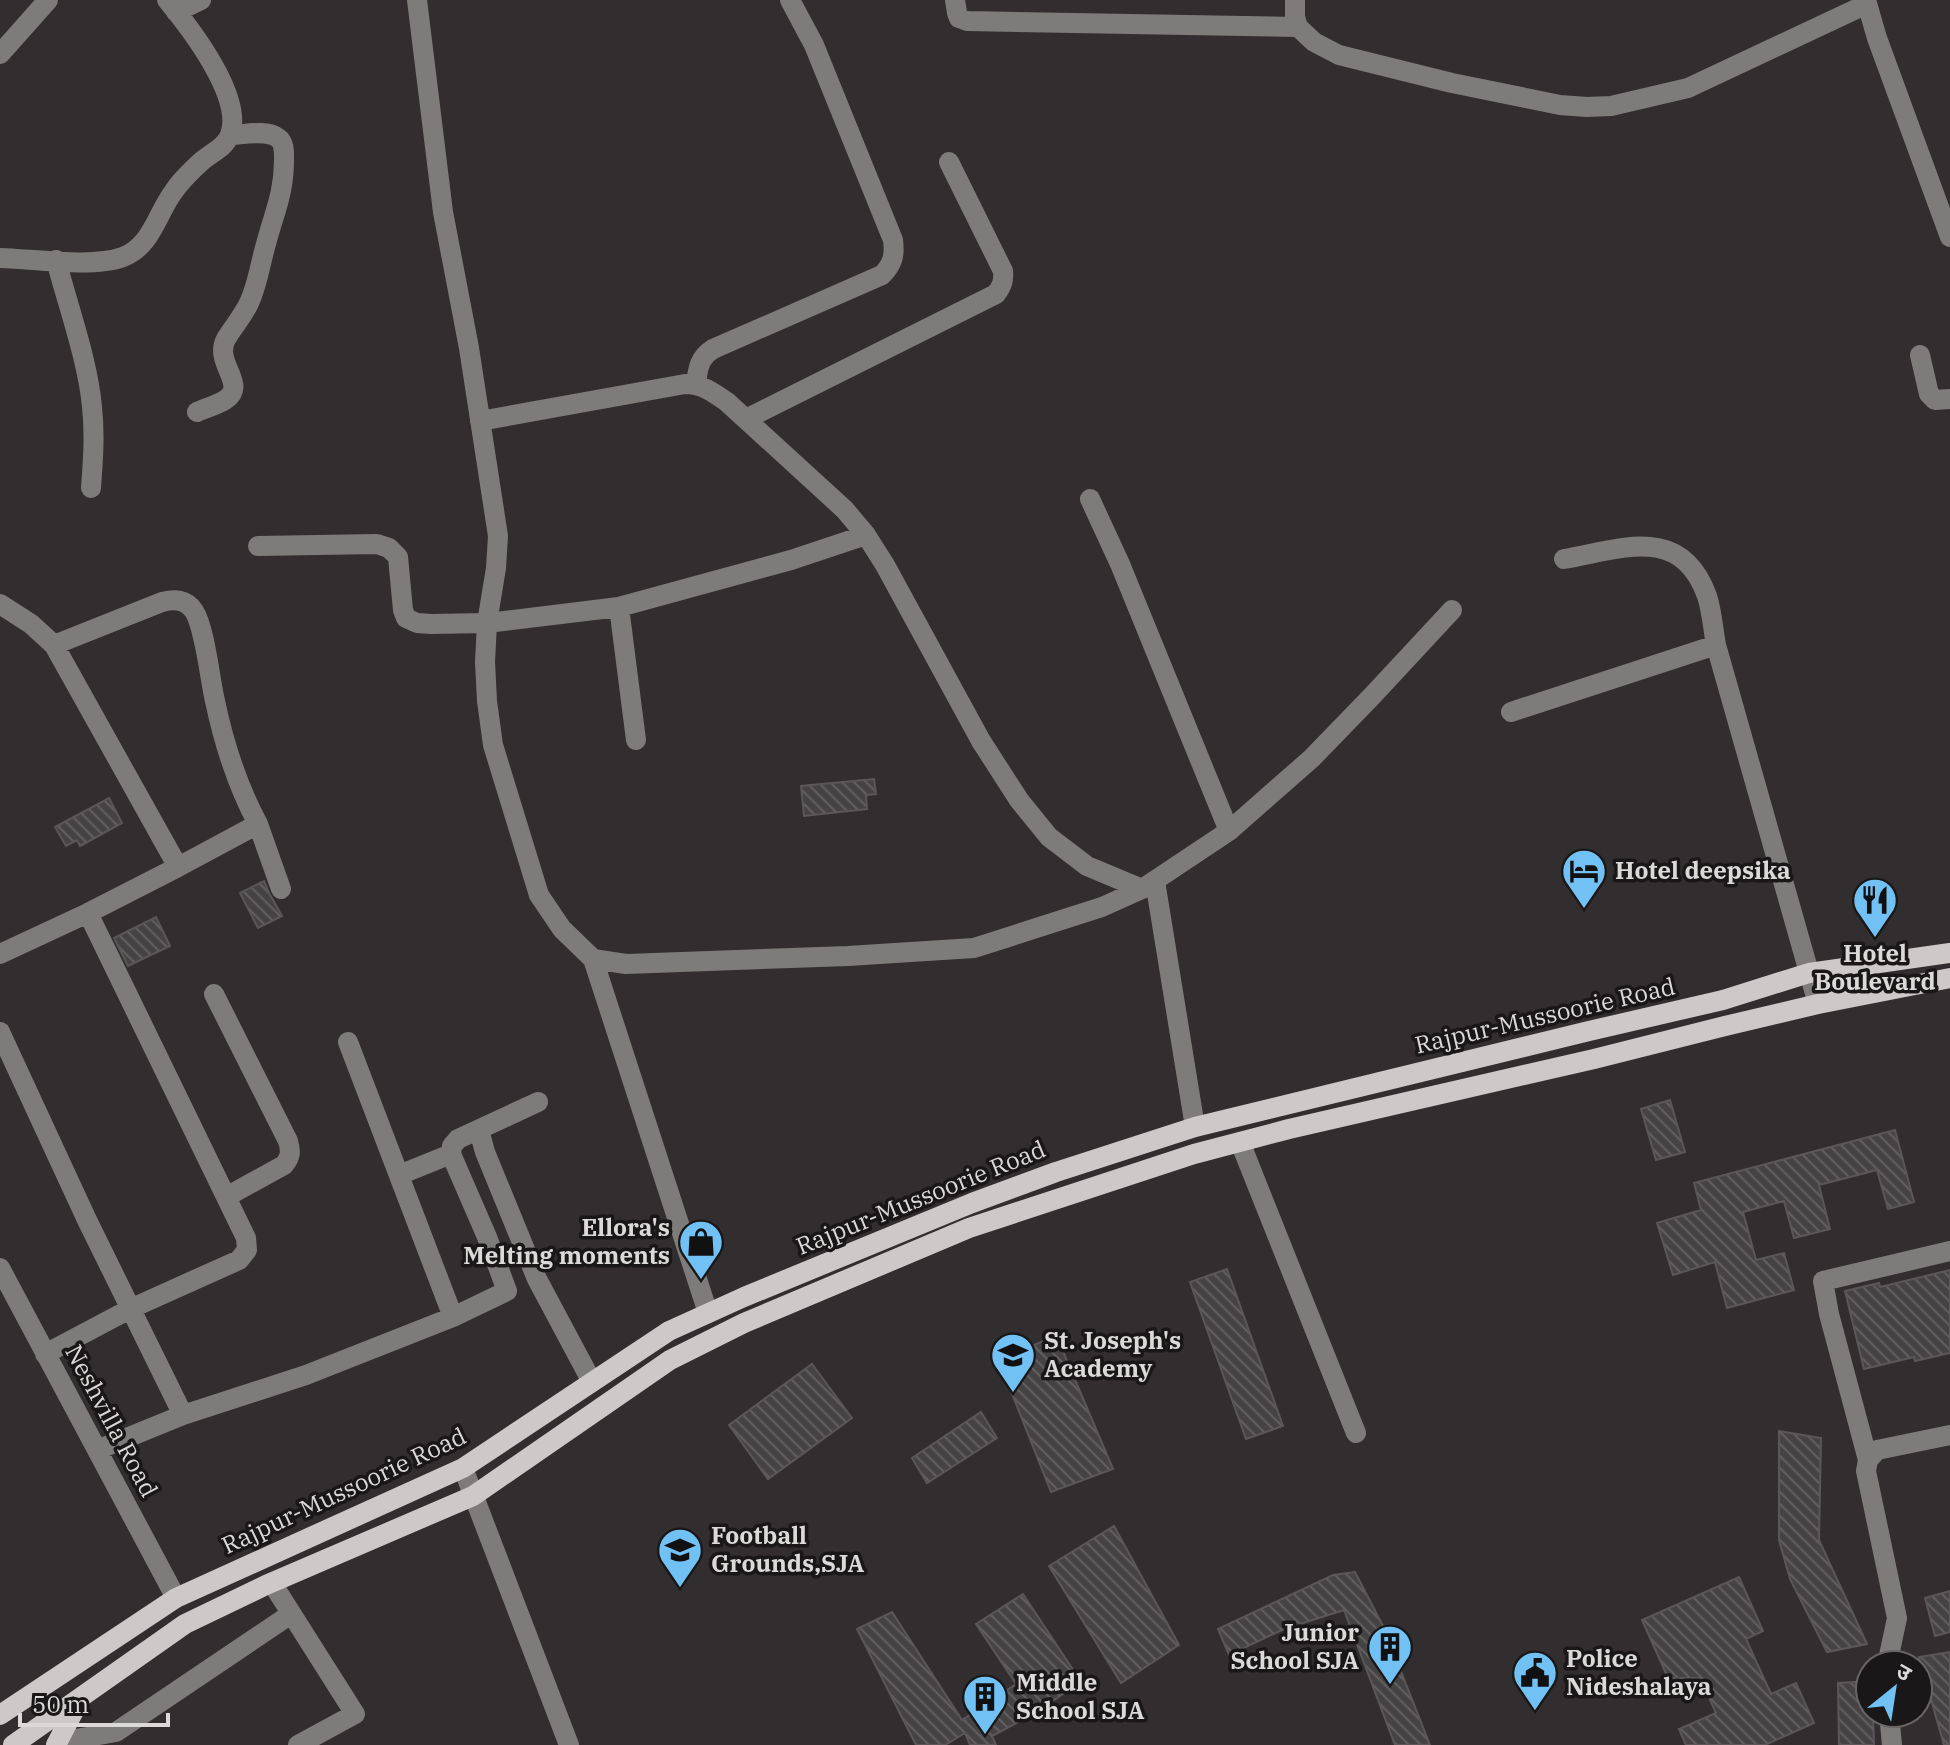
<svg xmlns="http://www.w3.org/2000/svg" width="1950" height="1745" font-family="'IBM Plex Serif','Noto Sans Devanagari',serif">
<defs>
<pattern id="building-back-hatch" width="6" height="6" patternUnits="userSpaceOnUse" patternTransform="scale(2)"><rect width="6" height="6" fill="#464345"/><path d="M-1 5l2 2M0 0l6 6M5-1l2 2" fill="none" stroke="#605e5f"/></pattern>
</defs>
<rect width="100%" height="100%" fill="#322e2f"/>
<!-- building -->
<path fill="url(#building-back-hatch)" stroke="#5b5759" stroke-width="2" d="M874 779 876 794 866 795 867 809 804 816 801 786Z
M109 798 122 823 80 846 77 840 66 846 55 827Z
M264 881 269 893 282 916 258 928 240 893Z
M156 917 170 946 128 966 114 938Z
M1670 1100 1685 1152 1656 1160 1641 1109Z
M1895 1130 1914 1202 1888 1209 1877 1170 1819 1185 1830 1229 1794 1238 1784 1201 1743 1212 1756 1260 1784 1253 1794 1290 1727 1308 1715 1262 1673 1275 1657 1223 1701 1210 1694 1183Z
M1227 1269 1283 1426 1246 1439 1190 1282Z
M1950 1270V1353L1915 1361 1914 1357 1864 1369 1845 1291 1879 1283 1880 1287Z
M1056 1335 1113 1469 1051 1492 999 1361Z
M812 1364 852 1418 768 1479 729 1425Z
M981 1412 997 1438 927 1483 912 1458Z
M1779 1431 1821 1438 1819 1540 1867 1644 1827 1652 1790 1579 1779 1540Z
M1114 1526 1179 1645 1121 1683 1049 1566Z
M1355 1572 1383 1626 1430 1745H1395L1344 1610 1284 1629 1229 1655 1218 1629 1333 1575Z
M1739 1577 1763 1631 1746 1639 1771 1694 1796 1683 1814 1723 1765 1745H1686L1679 1729 1716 1713 1700 1678H1668L1642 1620Z
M1950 1591V1632L1935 1636 1925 1598Z
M1023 1594 1081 1682 1035 1713 992 1736 996 1745H970L965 1733 945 1745H916L857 1629 892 1612 962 1720 1016 1684 976 1624Z
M1950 1652V1745H1944L1919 1657Z
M1870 1681V1713H1873L1874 1745H1839L1838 1683Z"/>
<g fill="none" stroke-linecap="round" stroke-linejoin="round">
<!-- minor -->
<path stroke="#7e7c7b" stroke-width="20" d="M417 0 443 212 469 348 498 536 496 568 487 623 485 662 487 701 493 745 539 895 562 929 593 959 626 964 848 956 974 948 1102 907 1142 889 1229 831 1312 758 1373 695 1452 610
M955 0 957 13 959 18 967 21 1298 27
M1295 0V17L1298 27 1314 42 1339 55 1452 83 1560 105 1587 107 1611 106 1688 88 1867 4
M1866 0 1877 38 1950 237
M176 12 201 0
M0 54 48 0
M0 258C33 259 93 268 123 257 152 246 157 213 174 191 182 179 193 169 203 160 213 152 225 147 230 135 244 97 190 28 167 0
M56 260C68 306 88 361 92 407 95 434 93 461 91 488
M1920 355 1929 394 1935 400 1950 399
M696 384C698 368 699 358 713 349L882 275C893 264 895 255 893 240L814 45 790 0
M197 412C206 408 217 405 225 400 249 385 213 363 226 339 233 327 243 316 249 303 258 284 260 264 266 244 274 213 284 194 284 160 284 153 285 143 278 138 267 129 243 135 230 135
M746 419 996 294C1002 286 1004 281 1003 271L949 162
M480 421 685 384C702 384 713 392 727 402L845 510 866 535 885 565 981 741 1019 800 1049 837 1087 866 1142 889
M1090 499 1120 564 1229 831
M258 546 377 544 389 548 398 557 403 610 406 618 417 623 431 624 487 623 619 607 791 560 866 535
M1564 559C1622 549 1681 524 1707 596 1712 611 1713 629 1716 645L1818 1004
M0 604 31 624 54 645 178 867 88 913 246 1238 247 1250 239 1260 130 1309 45 1354
M619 607 636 740
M54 645 162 602C175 599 186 599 194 611 205 628 210 680 215 701 224 744 237 785 258 824
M1511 712 1716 645
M178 867 258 824 281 889
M1155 881 1195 1127
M0 954 88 913
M593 959 708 1313
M214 994 288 1141C291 1151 291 1157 284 1165L226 1197
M0 1032 87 1220 183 1415
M348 1042 453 1317
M479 1130 485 1152 537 1279 592 1382
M1240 1142 1356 1433
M399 1175 451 1154
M0 1268 176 1598
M97 1450 183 1415 306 1375 453 1317 507 1291 487 1237 451 1154 452 1146 458 1139 538 1102
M1868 1460 1829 1314 1823 1281 1950 1251
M463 1468 569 1745
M272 1583 355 1714 298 1745
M1887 1665 1897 1618 1866 1471 1868 1460 1877 1450 1950 1435
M1889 1713 1892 1745
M58 1742 116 1732 291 1614"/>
<!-- major -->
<path stroke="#cdc9c8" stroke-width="20" d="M0 1715 176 1598 463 1468 669 1331 744 1297 972 1203 1056 1172 1195 1127 1589 1031 1723 1000 1809 973 1950 953
M13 1745 185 1624 266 1585 473 1496 670 1360 744 1323 969 1228 1194 1154 1289 1129 1594 1059 1725 1026 1818 1004 1950 978
M56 1745 79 1701"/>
</g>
<!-- icons -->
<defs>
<g id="hotel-pin" transform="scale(2.3)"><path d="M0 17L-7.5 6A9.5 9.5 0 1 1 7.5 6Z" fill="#72c1f5" stroke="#191717"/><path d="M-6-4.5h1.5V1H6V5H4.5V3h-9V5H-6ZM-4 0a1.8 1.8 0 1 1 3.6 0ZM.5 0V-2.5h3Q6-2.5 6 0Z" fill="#111"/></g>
<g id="restaurant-pin" transform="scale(2.3)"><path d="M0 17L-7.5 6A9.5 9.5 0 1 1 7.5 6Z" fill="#72c1f5" stroke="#191717"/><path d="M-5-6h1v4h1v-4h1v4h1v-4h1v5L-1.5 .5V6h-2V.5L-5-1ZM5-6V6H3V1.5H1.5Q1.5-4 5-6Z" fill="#111"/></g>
<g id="shop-pin" transform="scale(2.3)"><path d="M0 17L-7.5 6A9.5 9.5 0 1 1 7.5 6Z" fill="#72c1f5" stroke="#191717"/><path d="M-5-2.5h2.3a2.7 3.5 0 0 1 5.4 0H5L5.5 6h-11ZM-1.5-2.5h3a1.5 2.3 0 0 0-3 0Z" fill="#111"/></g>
<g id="school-pin" transform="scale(2.3)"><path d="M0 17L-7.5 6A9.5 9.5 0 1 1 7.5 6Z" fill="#72c1f5" stroke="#191717"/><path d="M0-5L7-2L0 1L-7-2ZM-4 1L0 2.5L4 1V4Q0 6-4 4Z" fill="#111"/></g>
<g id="building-pin" transform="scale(2.3)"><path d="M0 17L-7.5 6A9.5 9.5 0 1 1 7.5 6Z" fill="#72c1f5" stroke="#191717"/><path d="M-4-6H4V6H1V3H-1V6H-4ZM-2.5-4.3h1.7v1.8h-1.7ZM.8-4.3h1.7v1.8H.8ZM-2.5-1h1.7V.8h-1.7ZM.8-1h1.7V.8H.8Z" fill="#111"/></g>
<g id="civic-pin" transform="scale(2.3)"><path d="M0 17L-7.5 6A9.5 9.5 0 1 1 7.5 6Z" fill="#72c1f5" stroke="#191717"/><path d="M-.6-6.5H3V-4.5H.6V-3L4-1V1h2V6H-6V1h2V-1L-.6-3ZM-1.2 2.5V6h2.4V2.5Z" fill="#111"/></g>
</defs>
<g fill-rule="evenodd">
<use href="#hotel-pin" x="1584" y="871"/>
<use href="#restaurant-pin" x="1875" y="900"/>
<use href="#shop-pin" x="701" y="1242"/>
<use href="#school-pin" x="1013" y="1355"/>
<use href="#school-pin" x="680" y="1550"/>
<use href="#building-pin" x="1390" y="1647"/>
<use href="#civic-pin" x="1535" y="1673"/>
<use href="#building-pin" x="985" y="1697"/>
</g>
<g text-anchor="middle" stroke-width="7" stroke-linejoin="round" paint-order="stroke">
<!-- poi labels -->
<g font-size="24" font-weight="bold" fill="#dcd9d9" stroke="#191717" text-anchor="start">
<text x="1615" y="879">Hotel deepsika</text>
<text x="1875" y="962" text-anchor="middle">Hotel<tspan x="1875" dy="28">Boulevard</tspan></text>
<text x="670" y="1236" text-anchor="end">Ellora's<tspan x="670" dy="28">Melting moments</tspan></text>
<text x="1044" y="1349">St. Joseph's<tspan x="1044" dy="28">Academy</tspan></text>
<text x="711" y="1544">Football<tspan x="711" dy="28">Grounds,SJA</tspan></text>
<text x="1359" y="1641" text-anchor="end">Junior<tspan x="1359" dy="28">School SJA</tspan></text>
<text x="1566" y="1667">Police<tspan x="1566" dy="28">Nideshalaya</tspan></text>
<text x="1016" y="1691">Middle<tspan x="1016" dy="28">School SJA</tspan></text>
</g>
<!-- street labels -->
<g font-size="24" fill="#dcd9d9" stroke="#191717">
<text transform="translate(1545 1016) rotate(-13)" y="8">Rajpur-Mussoorie Road</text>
<text transform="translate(921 1198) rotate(-22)" y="8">Rajpur-Mussoorie Road</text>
<text transform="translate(111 1421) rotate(62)" y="8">Neshvilla Road</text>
<text transform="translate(344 1491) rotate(-25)" y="8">Rajpur-Mussoorie Road</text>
</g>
</g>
<!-- north arrow -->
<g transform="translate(1894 1689) rotate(30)"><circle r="38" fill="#191717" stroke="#676565" stroke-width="2"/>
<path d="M0-6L14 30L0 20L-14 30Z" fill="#72c1f5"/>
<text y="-12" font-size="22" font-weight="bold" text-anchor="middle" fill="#dcd9d9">उ</text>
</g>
<!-- scale -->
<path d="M20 1713v12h148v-12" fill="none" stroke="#dcd9d9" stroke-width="4"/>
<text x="32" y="1713" font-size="24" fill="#dcd9d9" stroke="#191717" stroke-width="6" paint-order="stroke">50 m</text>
</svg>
